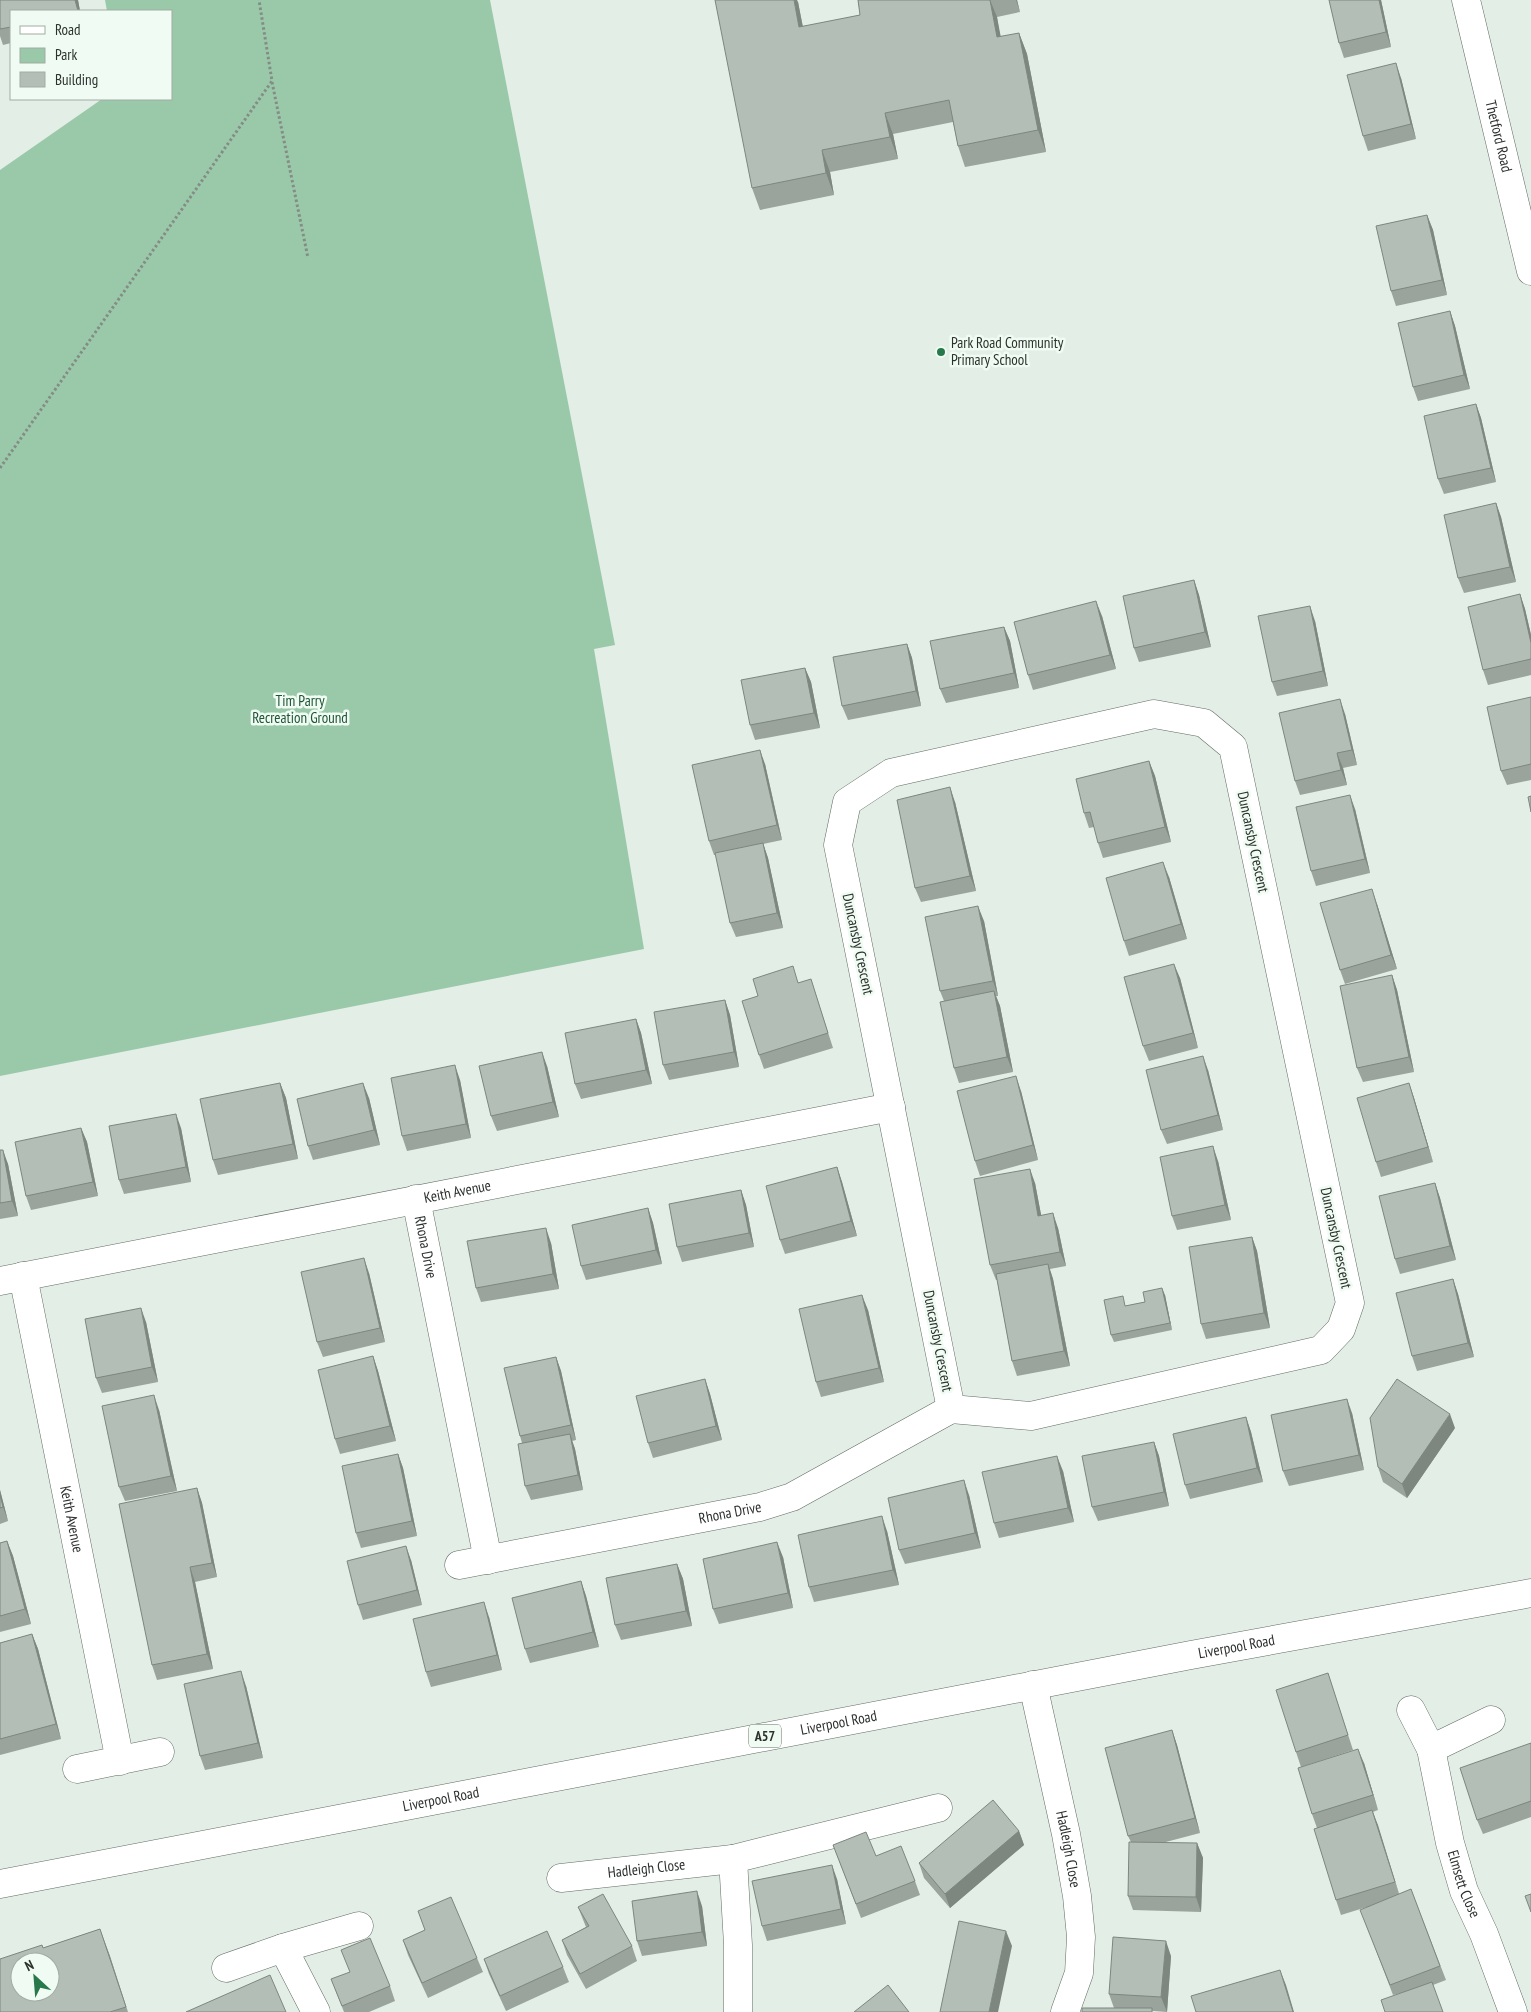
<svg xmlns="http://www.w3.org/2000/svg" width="1531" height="2012" font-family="'PT Sans Narrow',sans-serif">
<rect width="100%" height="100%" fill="#e3eee6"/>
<!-- green -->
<path fill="#9ac9a9" d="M105 0H490L615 645 594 649 644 949 0 1076V170L102 99H171V11H107Z"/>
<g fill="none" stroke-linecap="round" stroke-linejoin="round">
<!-- street casing -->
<g stroke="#616c64" stroke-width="29">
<g id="street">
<path id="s1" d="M1466 0 1531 271"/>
<path d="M1154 714 1204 723 1233 747 1350 1303 1341 1329 1321 1350 1031 1416 951 1409 838 845 847 802 891 773Z"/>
<path id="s2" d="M416 1199 488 1560"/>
<path id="s3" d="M23 1276 120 1761"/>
<path id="s4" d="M0 1281 891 1107"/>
<path id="s5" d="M459 1565 760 1507 792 1497 951 1409"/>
<path id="s6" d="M1033 1685 1066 1834 1077 1896 1081 1937 1079 1973 1065 2012"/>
<path d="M1411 1710 1431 1749 1491 1720"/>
<path id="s7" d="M1431 1749 1450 1843 1464 1891 1484 1934 1513 2012"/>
<path d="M77 1769 160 1752"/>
<path d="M733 1859 738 1945V2012"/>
<path id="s8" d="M561 1878 733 1859 938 1808"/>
<path d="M283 1948 316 2012"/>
<path d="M226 1968 283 1948 359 1926"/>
</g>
</g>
<!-- highway casing -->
<g stroke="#616c64" stroke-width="29">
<g id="highway">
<path id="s9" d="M0 1884 1191 1655 1531 1593"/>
</g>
</g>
<!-- path -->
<path stroke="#848c86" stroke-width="3" stroke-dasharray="2.5 2.5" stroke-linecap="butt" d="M272 82 308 258
M0 468 272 81 259 0"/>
<!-- street -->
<use href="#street" stroke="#fff" stroke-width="28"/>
<!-- highway -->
<use href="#highway" stroke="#fff" stroke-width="28"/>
</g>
<!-- wall -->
<path fill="#9aa49d" d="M0 0H78L80 11H11V43L3 45 0 36Z
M858 0H1017L1020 12 997 17 1000 37 1019 33 1027 54 1046 152 965 167 958 146 953 122 893 134 898 159 830 172 834 195 760 210 752 188 798 2 803 27 860 15Z
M1329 0H1381L1391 47 1344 58 1339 43Z
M1401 78 1416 139 1368 151 1363 136Z
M1427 215 1433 230 1447 295 1396 306 1391 291Z
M1450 311 1455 326 1470 389 1418 401 1413 387Z
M1476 404 1481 418 1496 482 1444 494 1438 479Z
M1496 503 1501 517 1516 582 1464 593 1458 578Z
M1194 580 1199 595 1211 647 1139 662 1134 648Z
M1520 594 1525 609 1531 635V675L1488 685 1483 670Z
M1102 616 1116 669 1033 690 1028 675Z
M1315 621 1328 686 1277 696 1272 682Z
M1004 627 1010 641 1019 688 946 703 940 689Z
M907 644 912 658 921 706 848 720 842 706Z
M805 668 811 682 820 728 755 740 750 725Z
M1531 697V780L1507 785 1501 771Z
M1345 714 1357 765 1343 768 1347 785 1300 795 1295 781Z
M1149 761 1155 776 1171 842 1103 858 1098 843 1094 827 1089 828 1084 813Z
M765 764 782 840 763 844 768 858 783 928 736 937 730 923 716 855H714L709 841Z
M955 802 976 891 921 902 915 888Z
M1355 809 1370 873 1316 886 1311 871Z
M1169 877 1187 939 1129 956 1124 941Z
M1377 904 1397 969 1345 984 1340 970Z
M984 921 998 996H996L1000 1006 1013 1072 959 1083 954 1068 944 1001 940 991Z
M1392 975 1397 990 1414 1072 1363 1082 1357 1068Z
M1180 978 1198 1048 1149 1061 1143 1046Z
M811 979 833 1048 764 1069 759 1055 799 983Z
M725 1000 730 1015 739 1067 669 1080 663 1065Z
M636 1019 641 1033 652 1084 581 1099 575 1084Z
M547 1066 559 1117 497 1131 491 1116Z
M1208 1070 1223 1130 1167 1144 1161 1130Z
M460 1080 471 1138 407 1151 402 1136Z
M280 1083 286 1098 298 1159 218 1175 213 1160Z
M1409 1083 1414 1098 1433 1162 1381 1177 1376 1162Z
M1021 1091 1038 1160 980 1176 975 1161Z
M369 1098 380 1145 313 1160 308 1146Z
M81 1128 87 1142 98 1196 31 1210 26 1196Z
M181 1128 191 1182 124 1194 119 1180Z
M0 1150 8 1164 18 1216 0 1219Z
M1218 1161 1231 1220 1177 1230 1172 1216Z
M837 1167 842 1182 857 1236 785 1254 780 1240Z
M1035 1183 1041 1215 1058 1228 1066 1266 1050 1269 1053 1279 1070 1366 1017 1376 1012 1361 997 1280H996L990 1265Z
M1435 1183 1440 1198 1456 1260 1400 1274 1395 1259Z
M741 1190 746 1205 754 1247 682 1262 677 1247Z
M648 1208 653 1223 662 1264 586 1280 581 1266Z
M1252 1237 1257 1251 1270 1328 1206 1339 1201 1324Z
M551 1243 559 1289 481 1302 476 1288Z
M369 1273 385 1342 323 1357 317 1342Z
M1453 1279 1458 1294 1474 1357 1417 1371 1412 1356Z
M1165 1295 1172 1330 1114 1342 1111 1335 1126 1306 1145 1302Z
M868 1310 884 1382 821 1397 816 1382Z
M146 1322 158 1382 102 1393 96 1378Z
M373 1356 378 1371 396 1441 340 1454 335 1439Z
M556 1357 561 1371 576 1440 572 1441 575 1449 583 1490 531 1500 525 1486 522 1443 520 1436Z
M705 1379 710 1394 722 1440 653 1458 648 1443Z
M159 1410 177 1491 125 1501 119 1487Z
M1352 1413 1364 1470 1289 1486 1283 1471Z
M1246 1417 1251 1432 1263 1482 1190 1499 1185 1485Z
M1455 1428 1407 1498 1383 1482 1378 1467Z
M1154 1442 1159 1456 1169 1506 1098 1521 1092 1507Z
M398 1454 403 1468 417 1536 361 1548 356 1533Z
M1063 1471 1074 1522 999 1538 994 1523Z
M197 1488 202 1503 217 1577 195 1582 213 1669 157 1680 152 1665Z
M0 1490 8 1521 0 1524Z
M969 1495 981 1548 905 1564 899 1550Z
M887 1531 899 1585 814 1602 809 1587Z
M7 1541 13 1556 31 1624 0 1632V1543Z
M783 1557 793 1608 719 1624 713 1609Z
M411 1560 422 1605 363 1620 358 1605Z
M677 1564 683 1579 692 1626 621 1640 615 1625Z
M581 1581 586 1596 599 1647 530 1663 525 1649Z
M489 1617 502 1670 431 1687 426 1672Z
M32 1634 38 1649 61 1739 0 1755V1643Z
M1328 1673 1353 1750 1301 1767 1296 1752Z
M246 1686 263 1758 205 1770 200 1756Z
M1172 1730 1177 1745 1200 1833 1162 1843H1197L1203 1858 1201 1912 1133 1910 1128 1896 1131 1842 1128 1836Z
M1531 1743V1817L1483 1834 1477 1820Z
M1364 1763 1378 1810 1373 1812 1399 1894 1411 1889 1446 1980 1433 1985 1393 1995 1366 1924 1367 1907 1341 1915 1336 1900 1317 1828 1312 1814Z
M1019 1831 1024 1845 950 1908 924 1878 919 1863Z
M833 1845 876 1856 915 1881 920 1895 861 1918Z
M837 1879 846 1924 767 1941 762 1926Z
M702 1906 707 1946 642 1956 637 1941Z
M578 1907 632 1946 637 1961 586 1989 567 1955 562 1940 586 1927Z
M418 1911 477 1958 483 1972 428 1998 408 1955 403 1940 425 1930Z
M100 1929 128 2012H0L43 1948Z
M1171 1956 1167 2012 1114 2008 1109 1994Z
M484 1959 563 1967 569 1982 506 2011 489 1974Z
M331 1979 390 1986 395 2001 369 2012H344Z"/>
<!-- shaded-wall -->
<path fill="#7d867f" d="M75 0H78L80 11H78Z
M794 0H797L798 2 807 49 799 27Z
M990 0 997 17 1005 59 997 37Z
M1016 0H1017L1020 12Z
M1379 0H1381L1391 47 1386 32Z
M1019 33 1027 54 1046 152 1038 130Z
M1396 63 1401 78 1416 139 1411 124Z
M885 113 893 134 898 159 890 137Z
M822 150 830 172 834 195 826 173Z
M1427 215 1433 230 1447 295 1442 280Z
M1450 311 1455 326 1470 389 1464 375Z
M1476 404 1481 418 1496 482 1491 468Z
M1496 503 1501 517 1516 582 1510 567Z
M1194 580 1199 595 1211 647 1205 632Z
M1520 594 1525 609 1531 635V643Z
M1096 601 1102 616 1116 669 1110 655Z
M1310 606 1315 621 1328 686 1323 671Z
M1004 627 1010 641 1019 688 1014 673Z
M907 644 912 658 921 706 916 691Z
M805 668 811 682 820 728 814 713Z
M1340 699 1345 714 1357 765 1352 750Z
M760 750 765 764 782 840 777 825Z
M1337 753 1343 768 1347 785 1341 770Z
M1149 761 1155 776 1171 842 1165 827Z
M950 787 955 802 976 891 970 876Z
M1350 795 1355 809 1370 873 1365 859Z
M763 843 768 858 783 928 777 913Z
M1163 862 1169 877 1187 939 1181 924Z
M1372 889 1377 904 1397 969 1391 955Z
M978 906 984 921 998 996 993 981Z
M1174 964 1180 978 1198 1048 1193 1033Z
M1392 975 1397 990 1414 1072 1409 1057Z
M994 991 1000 1006 1013 1072 1007 1057Z
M725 1000 730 1015 739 1067 734 1052Z
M636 1019 641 1033 652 1084 646 1070Z
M542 1052 547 1066 559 1117 553 1102Z
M1203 1056 1208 1070 1223 1130 1218 1115Z
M455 1065 460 1080 471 1138 466 1124Z
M1016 1076 1021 1091 1038 1160 1033 1145Z
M280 1083 286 1098 298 1159 293 1144Z
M363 1083 369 1098 380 1145 374 1130Z
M1409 1083 1414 1098 1433 1162 1428 1147Z
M176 1114 181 1128 191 1182 186 1167Z
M81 1128 87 1142 98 1196 93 1182Z
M1213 1146 1218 1161 1231 1220 1225 1205Z
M3 1150 8 1164 18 1216 12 1201Z
M837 1167 842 1182 857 1236 851 1221Z
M1030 1169 1035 1183 1044 1230 1038 1216Z
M1435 1183 1440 1198 1456 1260 1450 1246Z
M741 1190 746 1205 754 1247 749 1233Z
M648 1208 653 1223 662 1264 656 1250Z
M1053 1213 1058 1228 1066 1266 1060 1252Z
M546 1228 551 1243 559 1289 553 1274Z
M1252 1237 1257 1251 1270 1328 1264 1313Z
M364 1258 369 1273 385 1342 380 1328Z
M1048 1264 1053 1279 1070 1366 1064 1351Z
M1453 1279 1458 1294 1474 1357 1468 1343Z
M1162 1288 1165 1295 1172 1330 1170 1323Z
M862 1295 868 1310 884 1382 879 1368Z
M141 1308 146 1322 158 1382 152 1367Z
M373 1356 378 1371 396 1441 390 1426Z
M556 1357 561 1371 576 1440 571 1425Z
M705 1379 710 1394 722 1440 716 1426Z
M154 1395 159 1410 177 1491 171 1476Z
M1347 1399 1352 1413 1364 1470 1359 1455Z
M1450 1414 1455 1428 1407 1498 1402 1484Z
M1246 1417 1251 1432 1263 1482 1257 1468Z
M570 1434 575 1449 583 1490 578 1475Z
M1154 1442 1159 1456 1169 1506 1164 1492Z
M398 1454 403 1468 417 1536 412 1521Z
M1057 1456 1063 1471 1074 1522 1068 1508Z
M964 1480 969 1495 981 1548 975 1533Z
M197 1488 202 1503 217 1577 212 1563Z
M0 1490 8 1521 3 1507 0 1495Z
M882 1516 887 1531 899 1585 893 1570Z
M7 1541 13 1556 31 1624 25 1609Z
M777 1542 783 1557 793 1608 788 1593Z
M406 1546 411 1560 422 1605 417 1590Z
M677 1564 683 1579 692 1626 686 1611Z
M190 1567 195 1582 213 1669 207 1654Z
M581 1581 586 1596 599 1647 593 1632Z
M484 1602 489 1617 502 1670 497 1655Z
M32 1634 38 1649 61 1739 56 1724Z
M241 1671 246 1686 263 1758 258 1743Z
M1172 1730 1177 1745 1200 1833 1195 1818Z
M1358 1749 1364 1763 1378 1810 1373 1795Z
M1372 1810 1378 1825 1400 1897 1395 1882Z
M1019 1831 1024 1845 950 1908 945 1894Z
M1197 1843 1203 1858 1201 1912 1196 1897Z
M832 1865 837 1879 846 1924 841 1909Z
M697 1891 702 1906 707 1946 702 1932Z
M100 1929 110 1956 128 2012Z
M1006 1931 1012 1946 998 2012H989Z
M1166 1941 1171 1956 1167 2012 1161 1997Z
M1280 1970 1286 1985 1294 2012H1293Z"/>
<!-- building -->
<path fill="#b3bfb6" stroke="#7d867f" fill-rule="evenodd" d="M0 0H75L78 11H11V27L0 29Z
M715 0H794L799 27 860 15 858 0H990L997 37 1019 33 1038 130 958 146 949 100 885 113 890 137 822 150 826 173 752 188Z
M1329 0H1379L1386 32 1339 43Z
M1396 63 1411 124 1363 136 1347 75Z
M1427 215 1442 280 1391 291 1376 226Z
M1450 311 1464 375 1413 387 1398 323Z
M1476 404 1491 468 1438 479 1424 416Z
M1496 503 1510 567 1458 578 1444 515Z
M1194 580 1205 632 1134 648 1123 596Z
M1520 594 1531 643V659L1483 670 1468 607Z
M1096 601 1110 655 1028 675 1014 622Z
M1310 606 1323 671 1272 682 1258 616Z
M1004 627 1014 673 940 689 930 641Z
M907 644 916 691 842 706 833 657Z
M805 668 814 713 750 725 741 680Z
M1531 697V764L1501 771 1487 707Z
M1340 699 1352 750 1337 753 1341 770 1295 781 1279 713Z
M760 750 777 825 709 841 692 765Z
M1149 761 1165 827 1098 843 1090 812 1084 813 1076 779Z
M950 787 970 876 915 888 897 800Z
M1350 795 1365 859 1311 871 1296 807Z
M1531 796V812L1528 797Z
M763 843 777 913 730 923 715 853Z
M1163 862 1181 924 1124 941 1106 878Z
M1372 889 1391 955 1340 970 1320 903Z
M978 906 993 981 940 991 925 917Z
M1174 964 1193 1033 1143 1046 1124 977Z
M793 966 798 983 811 979 828 1033 759 1055 742 1001 758 996 753 979Z
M1392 975 1409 1057 1357 1068 1340 986Z
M994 991 1007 1057 954 1068 940 1002Z
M725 1000 734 1052 663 1065 654 1012Z
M636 1019 646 1070 575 1084 565 1033Z
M542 1052 553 1102 491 1116 479 1066Z
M1203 1056 1218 1115 1161 1130 1146 1070Z
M455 1065 466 1124 402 1136 391 1078Z
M1016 1076 1033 1145 975 1161 957 1091Z
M280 1083 293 1144 213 1160 200 1099Z
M363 1083 374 1130 308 1146 297 1099Z
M1409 1083 1428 1147 1376 1162 1357 1098Z
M176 1114 186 1167 119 1180 109 1126Z
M81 1128 93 1182 26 1196 15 1142Z
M1213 1146 1225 1205 1172 1216 1160 1157Z
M0 1150H3L12 1201 0 1203Z
M837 1167 851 1221 780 1240 766 1186Z
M1030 1169 1038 1216 1053 1213 1060 1252 990 1265 974 1179Z
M1435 1183 1450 1246 1395 1259 1379 1196Z
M741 1190 749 1233 677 1247 669 1204Z
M648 1208 656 1250 581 1266 572 1225Z
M546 1228 553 1274 476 1288 467 1241Z
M1252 1237 1264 1313 1201 1324 1189 1247Z
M364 1258 380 1328 317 1342 301 1272Z
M1048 1264 1064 1351 1012 1361 996 1274Z
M1453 1279 1468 1343 1412 1356 1396 1293Z
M1162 1288 1170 1323 1111 1335 1104 1300 1123 1296 1125 1306 1145 1302 1143 1292Z
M862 1295 879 1368 816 1382 799 1309Z
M141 1308 152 1367 96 1378 85 1319Z
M373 1356 390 1426 335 1439 318 1370Z
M556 1357 571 1425 520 1436 504 1368Z
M705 1379 716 1426 648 1443 636 1396Z
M1397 1379 1450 1414 1402 1484 1378 1467 1370 1418Z
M154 1395 171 1476 119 1487 102 1406Z
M1347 1399 1359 1455 1283 1471 1271 1415Z
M1246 1417 1257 1468 1185 1485 1173 1434Z
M570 1434 578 1475 525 1486 518 1444Z
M1154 1442 1164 1492 1092 1507 1082 1456Z
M398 1454 412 1521 356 1533 342 1466Z
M1057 1456 1068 1508 994 1523 982 1472Z
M964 1480 975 1533 899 1550 888 1498Z
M197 1488 212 1563 190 1567 207 1654 152 1665 119 1504Z
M0 1495 3 1507 0 1508Z
M882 1516 893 1570 809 1587 798 1535Z
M7 1541 25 1609 0 1616V1543Z
M777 1542 788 1593 713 1609 703 1559Z
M406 1546 417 1590 358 1605 347 1561Z
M677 1564 686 1611 615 1625 606 1578Z
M581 1581 593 1632 525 1649 512 1598Z
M484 1602 497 1655 426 1672 413 1619Z
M32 1634 56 1724 0 1739V1643Z
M241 1671 258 1743 200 1756 184 1684Z
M1328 1673 1348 1735 1296 1752 1276 1690Z
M1172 1730 1195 1818 1128 1836 1105 1748Z
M1531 1743V1801L1477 1820 1460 1768Z
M1358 1749 1373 1795 1312 1814 1298 1768Z
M993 1800 1019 1831 945 1894 919 1863Z
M1372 1810 1395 1882 1336 1900 1314 1829Z
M866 1832 876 1856 901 1846 915 1881 856 1904 833 1845Z
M1129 1842 1197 1843 1196 1897 1128 1896Z
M832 1865 841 1909 762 1926 752 1881Z
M1411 1889 1440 1966 1390 1985 1360 1910Z
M697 1891 702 1932 637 1941 632 1901Z
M603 1894 632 1946 580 1974 562 1940 589 1926 578 1907Z
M1531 1894V1912L1525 1896Z
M451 1897 477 1958 422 1983 403 1940 425 1930 418 1911Z
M959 1921 1006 1931 989 2012H940Z
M100 1929 126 2007 110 2012H0V1959L42 1945 43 1948ZM20 1962H50V1992H20Z
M547 1931 563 1967 500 1996 484 1959Z
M1113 1937 1166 1941 1161 1997 1109 1994Z
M370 1938 390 1986 342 2006 331 1979 350 1972 341 1950Z
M1280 1970 1293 2012H1196L1191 1996Z
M270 1975 286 2012H186Z
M1432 1982 1443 2012H1385L1381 2000Z
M888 1985 909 2012H854Z
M1082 2008H1152V2012H1082Z"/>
<!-- markers -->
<circle fill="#27794b" stroke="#f0fcf3" stroke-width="2" cx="941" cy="352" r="5"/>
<g text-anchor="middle" stroke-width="5" stroke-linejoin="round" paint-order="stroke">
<!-- shield labels -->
<rect fill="#f0fcf3" stroke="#686e69" stroke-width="1" x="749" y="1724.5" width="32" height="23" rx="4"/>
<g font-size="14" font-weight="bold" fill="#2d312e">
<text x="765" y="1741">A57</text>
</g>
<!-- street labels -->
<g font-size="15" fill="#2d312e" stroke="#f0fcf3">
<text dy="5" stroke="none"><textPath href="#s1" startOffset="140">Thetford Road</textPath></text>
<text transform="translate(1253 842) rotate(78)" y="5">Duncansby Crescent</text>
<text transform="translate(858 944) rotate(78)" y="5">Duncansby Crescent</text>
<text dy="5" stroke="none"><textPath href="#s4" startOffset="466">Keith Avenue</textPath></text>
<text transform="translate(1336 1238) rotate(78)" y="5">Duncansby Crescent</text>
<text dy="5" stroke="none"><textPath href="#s2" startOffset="49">Rhona Drive</textPath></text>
<text transform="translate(938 1341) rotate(79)" y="5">Duncansby Crescent</text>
<text dy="5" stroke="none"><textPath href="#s5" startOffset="276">Rhona Drive</textPath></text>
<text dy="5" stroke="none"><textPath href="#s3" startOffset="248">Keith Avenue</textPath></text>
<text dy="5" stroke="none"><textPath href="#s9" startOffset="1259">Liverpool Road</textPath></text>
<text dy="5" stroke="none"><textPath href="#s9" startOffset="854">Liverpool Road</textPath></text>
<text dy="5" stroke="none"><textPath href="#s9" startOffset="449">Liverpool Road</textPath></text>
<text dy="5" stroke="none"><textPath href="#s6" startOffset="168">Hadleigh Close</textPath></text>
<text dy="5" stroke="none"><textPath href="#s8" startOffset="86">Hadleigh Close</textPath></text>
<text dy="5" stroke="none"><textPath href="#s7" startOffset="139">Elmsett Close</textPath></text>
</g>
<!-- poi labels -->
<g font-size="15" fill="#2d312e" stroke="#f0fcf3" text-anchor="start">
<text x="951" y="348">Park Road Community<tspan x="951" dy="17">Primary School</tspan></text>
</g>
<!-- park labels -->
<g font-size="15" fill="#1f5435" stroke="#f0fcf3">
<text x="300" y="706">Tim Parry<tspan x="300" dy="17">Recreation Ground</tspan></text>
</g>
</g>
<!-- legend -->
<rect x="10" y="10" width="162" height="90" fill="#f0fcf3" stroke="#a2aba4"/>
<rect x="20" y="26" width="25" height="8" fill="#ffffff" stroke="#a2aba4"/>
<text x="55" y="35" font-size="15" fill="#2d312e">Road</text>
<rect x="20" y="48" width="25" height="15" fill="#9ac9a9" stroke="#a2aba4"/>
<text x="55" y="60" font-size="15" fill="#2d312e">Park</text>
<rect x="20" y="72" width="25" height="15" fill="#b3bfb6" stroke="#a2aba4"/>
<text x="55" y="85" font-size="15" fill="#2d312e">Building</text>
<!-- north arrow -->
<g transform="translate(35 1977) rotate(334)"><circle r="24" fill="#f0fcf3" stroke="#a2aba4"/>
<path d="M0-4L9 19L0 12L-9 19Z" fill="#27794b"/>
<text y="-8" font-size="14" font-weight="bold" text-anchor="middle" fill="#2d312e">N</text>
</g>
</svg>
